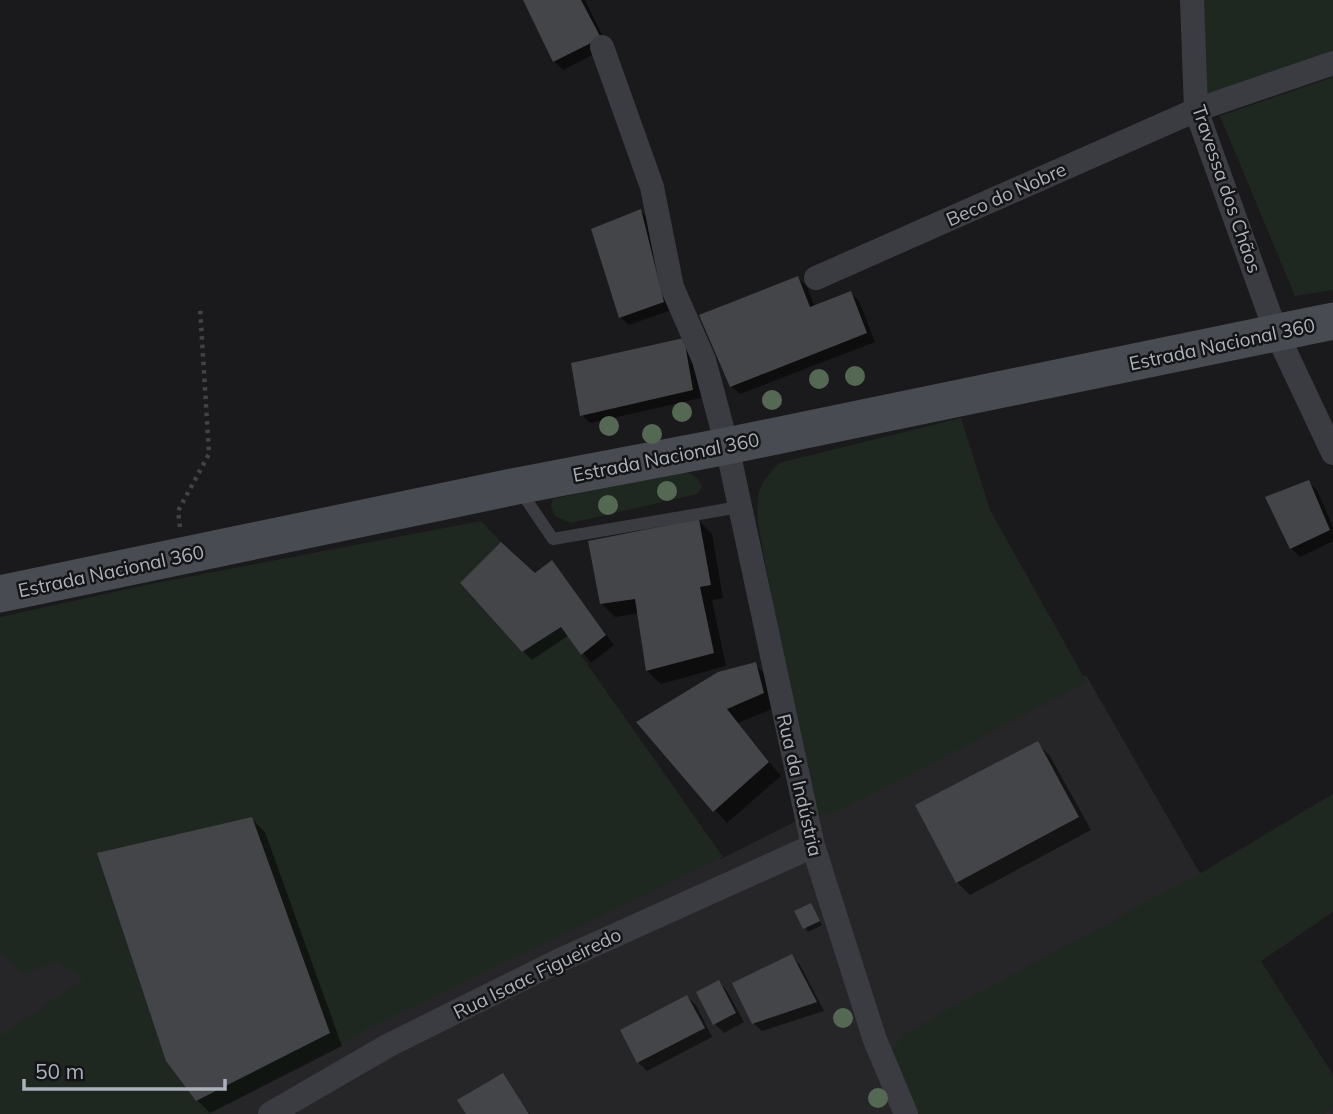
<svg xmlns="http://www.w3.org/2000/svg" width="1333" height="1114" font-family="Mulish,sans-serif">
<rect width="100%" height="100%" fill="#1a1a1c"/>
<!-- built -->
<path fill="#262629" d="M428 564 721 859 1086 675 1333 1105V1114H0V635Z"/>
<!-- green -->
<path fill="#1f2820" d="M1192 0H1333V63L1196 110Z
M1333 77V290L1295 296 1220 116Z
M961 418 990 510 1087 683 836 812 811 818 758 523C756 493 758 485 779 463Z
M680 472C692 473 698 475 702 487L697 494 571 523 555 516 551 507 553 499Z
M481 521 501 542 460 584 522 652 561 627 723 857 372 1026 210 1114H0V1036L84 979 58 961 24 974 0 951V617L151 584Z
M1333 794V912L1261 961 1333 1075V1109L1324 1114H914L889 1055 905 1033 1204 871Z"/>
<!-- shadow -->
<path fill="#0007" d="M523 0H585L608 47 563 70 554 61Z
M641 211 649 220 671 310 629 325 620 317Z
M798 278 807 287 815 307 851 293 859 301 875 342 740 394 731 386Z
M692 348 701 398 590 423 582 415 573 364Z
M1308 482 1317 490 1333 527V541L1300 557 1291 548Z
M699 521 712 534 723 598 712 600 726 666 661 684 647 671 639 613 615 617 602 604Z
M552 562 614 645 591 663 569 635 532 660 523 651 534 575Z
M755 664 768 678 777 707 738 723 781 776 727 823 639 723Z
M1037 743 1050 756 1091 830 970 895 957 882Z
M252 819 265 832 342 1046 210 1113 197 1100Z
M811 905 822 925 808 932 796 912Z
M791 956 800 965 824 1011 762 1031 753 1023Z
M719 982 727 991 744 1022 724 1033 715 1024 698 993Z
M687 997 696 1005 712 1037 647 1071 638 1062 622 1031Z
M502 1075 530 1114H469Z"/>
<!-- building -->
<path fill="#444549" d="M523 0H581L601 38 553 62Z
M641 209 664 302 619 318 591 229Z
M798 276 810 307 851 291 867 333 730 387 699 315Z
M684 338 693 390 580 416 571 363Z
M1309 480 1330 530 1290 549 1265 497Z
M699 519 711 585 700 587 714 653 646 671 635 599 600 604 588 541Z
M501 542 535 573 552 560 606 635 581 655 561 627 522 652 460 583Z
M756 662 764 693 727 709 769 762 713 812 636 722 718 672Z
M1038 741 1079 817 956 883 915 805Z
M252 817 330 1033 196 1101 166 1061 97 853Z
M811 903 820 921 803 929 794 911Z
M792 954 817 1002 752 1024 732 983Z
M719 980 736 1013 713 1025 696 992Z
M687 995 705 1028 637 1063 620 1030Z
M503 1073 529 1114H466L457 1100Z"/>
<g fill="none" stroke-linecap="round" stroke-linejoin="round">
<!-- path -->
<path stroke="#404348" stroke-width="4.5" stroke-dasharray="3.5 5" stroke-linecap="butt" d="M180 527 178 511 209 454 200 307"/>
<!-- lane -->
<path stroke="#3a3c41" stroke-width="12" d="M519 489 553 539 739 507"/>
<!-- street -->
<path stroke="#3a3c41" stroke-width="24" d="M1192 0 1196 110 1276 332 1333 453
M602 47 652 187 672 287 704 360 727 446 813 846 875 1040 906 1114
M816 278 1196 110 1333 63
M270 1114 389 1045 558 961 813 846"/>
<!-- secondary -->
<path stroke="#484b51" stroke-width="37" d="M0 594 517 486 727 446 1333 321"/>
</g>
<!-- trees -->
<g fill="#546854">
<circle cx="855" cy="376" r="10"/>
<circle cx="819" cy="379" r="10"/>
<circle cx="772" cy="400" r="10"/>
<circle cx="682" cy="412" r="10"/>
<circle cx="609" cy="426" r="10"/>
<circle cx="652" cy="434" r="10"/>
<circle cx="667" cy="491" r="10"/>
<circle cx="608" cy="505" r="10"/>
<circle cx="843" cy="1018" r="10"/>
<circle cx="878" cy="1098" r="10"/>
</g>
<g text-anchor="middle" stroke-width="5" stroke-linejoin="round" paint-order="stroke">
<!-- street labels -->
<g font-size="19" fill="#acb2bc" stroke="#151517">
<text transform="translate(1227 189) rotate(71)" y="7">Travessa dos Chãos</text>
<text transform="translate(1006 194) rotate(-24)" y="7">Beco do Nobre</text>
<text transform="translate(1222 344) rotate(-12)" y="7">Estrada Nacional 360</text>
<text transform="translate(666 457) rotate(-11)" y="7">Estrada Nacional 360</text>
<text transform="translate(111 571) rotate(-12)" y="7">Estrada Nacional 360</text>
<text transform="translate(800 785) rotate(77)" y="7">Rua da Indústria</text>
<text transform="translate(537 973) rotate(-26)" y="7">Rua Isaac Figueiredo</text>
</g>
</g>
<!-- scale -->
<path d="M24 1079v10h201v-10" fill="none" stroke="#acb2bc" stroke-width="3.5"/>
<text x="35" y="1079" font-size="21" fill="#acb2bc" stroke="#151517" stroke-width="5" paint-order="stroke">50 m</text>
</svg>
